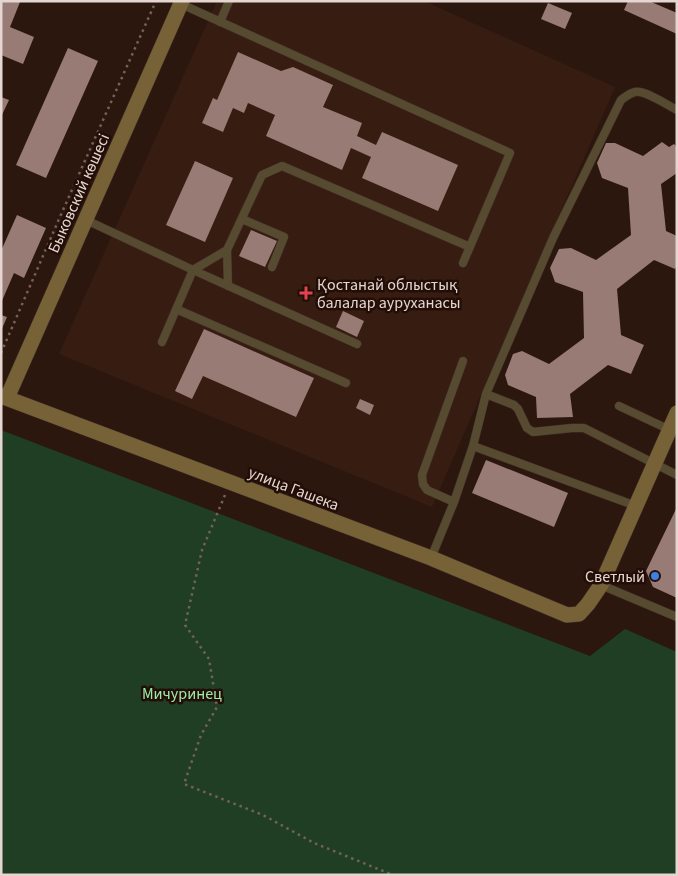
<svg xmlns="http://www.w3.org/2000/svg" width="678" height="876" font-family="'Source Sans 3',sans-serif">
<rect width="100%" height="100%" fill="#2c170f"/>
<!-- built -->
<path fill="#371c11" d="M217 1H424L615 87 432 507 59 354Z"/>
<!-- green -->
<path fill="#1f3e24" d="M1 430 590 656 625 629 677 652V875H1Z"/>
<!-- building -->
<path fill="#977b74" d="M1 1 20 2 10 27 34 37 23 64 1 55Z
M628 1H649L677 13V34L624 10Z
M548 3 572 13 565 29 541 19Z
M68 48 98 61 46 178 16 165Z
M238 52 281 71 293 67 333 85 323 107 362 123 357 136 376 145 382 132 458 165 438 211 362 178 371 157 351 148 342 170 266 136 275 115 248 103 244 113 233 108 223 132 202 123 213 98 217 100Z
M1 97 9 100 1 117Z
M662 142 669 147 674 144 677 147V173L661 184 666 231 677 236V265L675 269 654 260 617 289 621 335 644 345 631 374 608 365 570 394 573 417 537 418 536 397 508 385 505 375 513 354 522 351 549 364 584 338 583 292 555 282 550 268 559 249 571 248 596 260 631 235 628 188 602 178 597 163 606 143H615L643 156Z
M195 161 233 178 205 242 166 225Z
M17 215 46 228 24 278 14 273 1 303V251Z
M251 230 277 241 265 267 239 256Z
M343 311 364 321 357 337 336 327Z
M1 315 7 317 1 331Z
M204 329 314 378 296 417 203 376 192 399 175 391Z
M360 399 374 405 370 415 356 408Z
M486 460 568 493 554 527 472 493Z
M677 507V598L653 587 646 571Z"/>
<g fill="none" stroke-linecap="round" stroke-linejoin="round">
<!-- lane casing -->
<g stroke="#46322a" stroke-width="9">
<path id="lane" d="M181 4 510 153 463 263
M220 22 229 1
M242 219 284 237 272 267
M86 220 193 270 357 344
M227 250 228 286
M176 309 346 383
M162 342 193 270 227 250 262 175 282 166 470 247
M486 394 514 405 518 409 527 428 533 432 572 428H584L677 475
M619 406 670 430
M473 446 636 506
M454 502 427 490 423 484 422 475 463 361
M431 558 454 502 473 446 486 394 553 238 621 100C625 97 630 93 635 92 645 90 667 105 677 110
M601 585 677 617"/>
</g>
<!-- secondary casing -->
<g stroke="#46322a" stroke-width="16">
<path id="secondary" d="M1 396 431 558 567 615 579 614 588 604 601 585 677 413
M7 398 182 1"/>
</g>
<!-- path -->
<path stroke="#74615a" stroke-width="2.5" stroke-dasharray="2.5 4" stroke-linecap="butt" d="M1 353 59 219 156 1
M225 495 202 550 185 625 209 659 217 707 201 735 184 784 263 815 314 843 393 875"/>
<!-- lane -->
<use href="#lane" stroke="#564a30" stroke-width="8"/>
<!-- secondary -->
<use href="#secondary" stroke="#776238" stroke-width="15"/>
</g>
<!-- markers -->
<path fill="#e0444e" stroke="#220e07" stroke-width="2" d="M303.5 285.5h5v5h5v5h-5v5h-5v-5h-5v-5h5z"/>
<circle fill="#3f7fe0" stroke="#220e07" stroke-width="2" cx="655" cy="576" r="5"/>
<g text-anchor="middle" stroke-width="5" stroke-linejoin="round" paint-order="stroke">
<!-- street labels -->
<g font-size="16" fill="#e5d6d1" stroke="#220e07">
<text transform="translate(78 193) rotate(-66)" y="6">Быковский көшесі</text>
<text transform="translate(294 488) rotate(21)" y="6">улица Гашека</text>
</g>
<!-- poi labels -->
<g font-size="16" fill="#e5d6d1" stroke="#220e07" text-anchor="start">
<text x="317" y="290">Қостанай облыстық<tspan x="317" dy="18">балалар ауруханасы</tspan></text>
<text x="645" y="582" text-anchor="end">Светлый</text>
</g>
<!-- park labels -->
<g font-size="16" fill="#9aeca6" stroke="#220e07">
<text x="182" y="699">Мичуринец</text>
</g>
</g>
<!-- border -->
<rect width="678" height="876" fill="none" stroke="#e5d6d1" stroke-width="5"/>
</svg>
